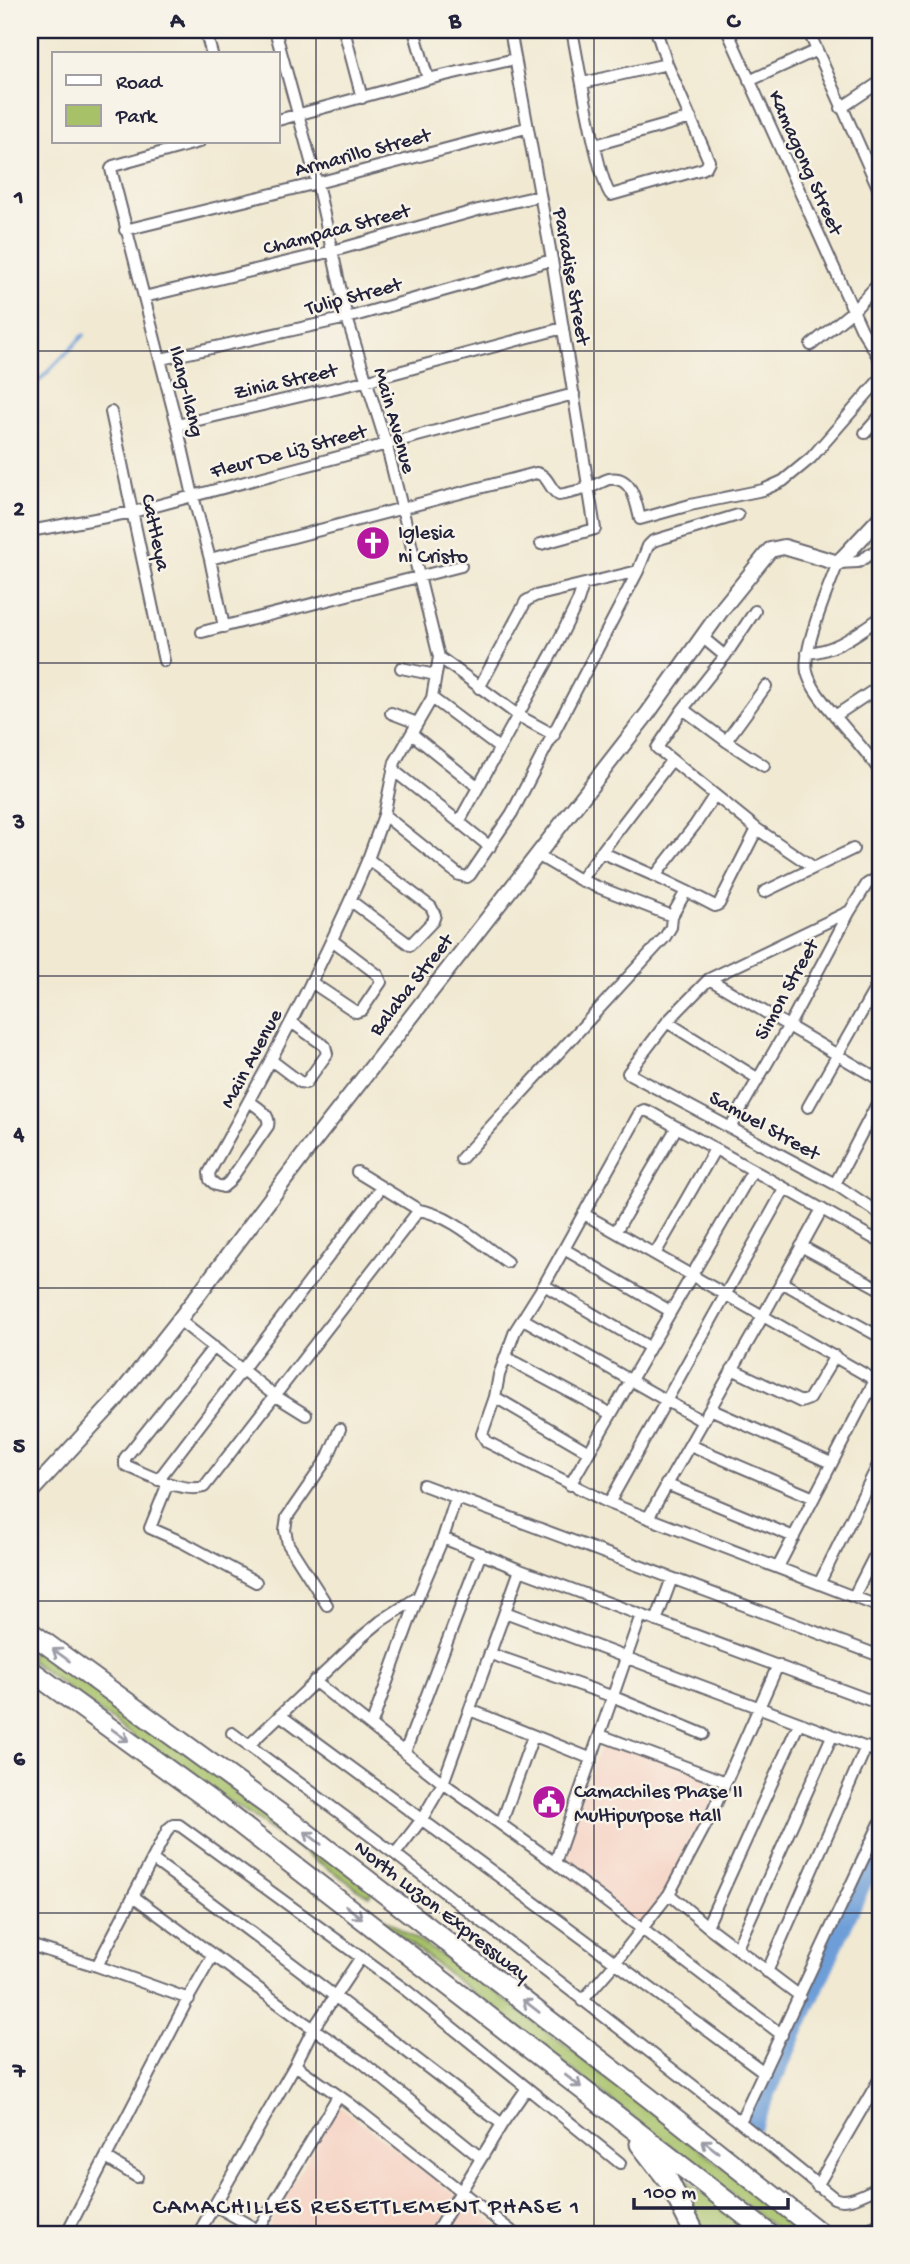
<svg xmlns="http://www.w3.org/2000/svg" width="910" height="2264" font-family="'Gochi Hand',sans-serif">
<rect width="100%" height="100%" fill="#f7f3e8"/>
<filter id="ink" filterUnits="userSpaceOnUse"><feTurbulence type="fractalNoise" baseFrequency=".0143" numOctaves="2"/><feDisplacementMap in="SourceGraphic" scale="14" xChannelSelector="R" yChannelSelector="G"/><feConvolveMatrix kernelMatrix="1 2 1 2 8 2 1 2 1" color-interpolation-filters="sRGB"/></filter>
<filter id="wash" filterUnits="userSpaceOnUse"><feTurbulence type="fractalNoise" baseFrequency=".00686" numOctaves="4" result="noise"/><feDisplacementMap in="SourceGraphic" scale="28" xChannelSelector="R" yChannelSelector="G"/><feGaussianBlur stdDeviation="1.57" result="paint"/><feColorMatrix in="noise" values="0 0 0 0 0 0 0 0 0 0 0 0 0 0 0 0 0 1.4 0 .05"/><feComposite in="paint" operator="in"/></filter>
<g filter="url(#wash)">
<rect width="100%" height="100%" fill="#f1e9d2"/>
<!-- built -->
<path fill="#f6d2c3" d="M603 1739 721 1782 686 1860 652 1911 634 1926 555 1867Z
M338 2105 457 2196 433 2234H279L268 2227Z
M467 2202 508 2234H447Z"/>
<!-- green -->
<path fill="#a6c168" stroke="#647252" stroke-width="2" d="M30 1636 373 1890 369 1896 138 1740 30 1660Z
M350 1897 481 1981 810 2234H783Z
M678 2173 754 2234H704Z"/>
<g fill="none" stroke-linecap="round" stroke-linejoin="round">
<!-- stream -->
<path stroke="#6d9ed8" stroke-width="3.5" d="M30 390 84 335"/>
<!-- river -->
<path stroke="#6d9ed8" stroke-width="19" d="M753 2123 880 1843"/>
</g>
</g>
<g filter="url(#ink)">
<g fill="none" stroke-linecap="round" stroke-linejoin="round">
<!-- minor casing -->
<g stroke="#6a6870" stroke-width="14">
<path id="minor" d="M205 30 212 54
M275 30 317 183 347 318 386 443 439 657 432 698 395 762 384 815 368 859
M344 30 362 98
M414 30 428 79
M510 30 552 260 595 529 541 544
M572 30C577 56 598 182 611 195L702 169 706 167 709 161 667 64 656 30
M727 30 862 330 880 360
M808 30 880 192
M749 81 815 51
M583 83 667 64
M841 108 880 82
M278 120 428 79 515 59
M199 142 113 166 111 169 177 425 193 496 210 559 224 627
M595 145 691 118
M125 230 317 183 526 128
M144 297 333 251 478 210 539 196
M811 345 854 310 880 282
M161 359 347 318 552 260
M111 412 164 661
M177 425 365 381 563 328
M865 433 880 416
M30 531 133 512 574 394
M880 548 858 562 838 563C829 586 802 649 807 672 811 688 826 705 836 717 851 736 868 752 880 772
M210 559 536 473C549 475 549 490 559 495 569 493 578 491 588 488 595 486 602 481 609 479 632 475 636 502 640 519L690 505 763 490 783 481 811 458 880 379
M638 571 648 546 653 541 738 515
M755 611 725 656 683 709 657 748 757 829 813 867
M202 632 461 566
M702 637 725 656
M807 653C837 651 856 634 880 618
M439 657 519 716 554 735
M401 668 436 675
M432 698 499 748
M683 709 726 741 764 766
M391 713 417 723
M835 716 880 686
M412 734 478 787
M726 741 766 686
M393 770 459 822
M384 815 459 875 467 877 470 875 512 813 638 571 535 596 526 601 479 688
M490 847 459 822 556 646 578 601 583 585
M601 852 655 876
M580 880 671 761
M686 891 715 906 719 904 757 829
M764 892 853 849
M850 911 709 979 667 1022 628 1073 835 1184 880 1214
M672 916 686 891 655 876 695 825 714 796
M709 979 880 1080
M311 982 356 1012 362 1010 381 982 378 975 332 940
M667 1022 757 1078
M271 1060 300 1082 306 1083 327 1054 325 1046 291 1022
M249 1101C258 1108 271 1114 268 1126L229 1182 223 1187 216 1185 210 1180 209 1173C266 1070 323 967 368 859L431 907 435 915 433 921 410 945 351 901
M808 1107 880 980
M731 1126 788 1027 850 911 867 884 872 881 880 880
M461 1159 665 937 671 927 672 916 580 880 537 855
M357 1172 419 1210C451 1215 481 1244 507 1262
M835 1184 880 1098
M822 1209 763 1316 880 1383
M584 1214 763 1316 648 1518
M616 1231 677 1127
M880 1242 650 1112 644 1110 640 1112 544 1285 515 1331 499 1375 495 1397 482 1434 487 1442 609 1503 880 1607
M801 1246 880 1289
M564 1249 670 1311
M655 1254 715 1149
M781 1282 880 1337
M544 1285 649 1347
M523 1319 702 1421
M179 1320 274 1395 306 1415
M214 1347 125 1458V1465C146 1474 181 1493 204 1487L419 1210
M505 1357 611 1414
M732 1369 801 1402 809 1399 835 1356
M495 1397 589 1452
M710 1409 831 1463
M690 1445 814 1498
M158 1480 381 1188
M168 1483 150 1528 184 1543 256 1582
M666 1484 794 1537
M423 1485 880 1656
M570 1485 753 1170
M609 1503 785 1188
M443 1538 520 1570 880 1704
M778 1567 875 1380
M820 1582 880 1461
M854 1596 880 1545
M327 1605 288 1544 285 1530 287 1517 327 1459 340 1429
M505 1612 880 1753
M656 1621 672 1578
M491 1654 614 1697 703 1734
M314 1681 443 1783 555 1863 782 2035
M470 1710 592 1759
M280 1715 764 2072
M371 1726 418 1597
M232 1733 395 1854 740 2122 834 2198C848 2205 867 2192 880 2187
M600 1735 726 1782
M248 1746 363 1636 381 1621 418 1597 443 1538 456 1498
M405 1752 481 1553
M501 1824 533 1736
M395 1854 422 1819 443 1783 520 1570
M153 1860C272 1946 385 2036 502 2124
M555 1863 641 1615
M669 1894 707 1926 800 1996
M133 1896 301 2020 362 2062 481 2158
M707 1926 799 1723
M36 1947 97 1966 189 1999
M737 1948 832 1736
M97 1966 168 1829 173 1825H179L407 1991 620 2163
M767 1972 866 1747
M582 2001 616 1962 669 1894 712 1813 778 1665
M295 2065 349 2103 515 2234
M740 2122 880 1823
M106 2158 137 2177
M817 2186 880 2078
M214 2205 265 2234
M258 2230 338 2096
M66 2234 190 1995 213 1955
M198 2234 295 2065 313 2029 361 1957
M435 2234 502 2124 527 2088"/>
</g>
<!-- tertiary casing -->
<g stroke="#6a6870" stroke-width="18">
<path id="tertiary" d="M30 1493 115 1401 179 1320 308 1149 648 713 723 608 770 550 784 547 838 563 880 518
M862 2234 880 2226"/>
</g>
<!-- motorway casing -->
<g stroke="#6a6870" stroke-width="23">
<path id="motorway" d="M30 1632 305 1832 648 2097 821 2234
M30 1670 208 1799 769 2234
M640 2144 668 2180 695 2234"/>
</g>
<!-- minor -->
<use href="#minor" stroke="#fff" stroke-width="10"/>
<!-- tertiary -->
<use href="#tertiary" stroke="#fff" stroke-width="14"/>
<!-- motorway -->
<use href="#motorway" stroke="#fff" stroke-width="19"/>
</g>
<!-- one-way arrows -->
<defs><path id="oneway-shaft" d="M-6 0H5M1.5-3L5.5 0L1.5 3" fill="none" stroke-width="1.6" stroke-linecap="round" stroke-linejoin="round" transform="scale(1.75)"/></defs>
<g stroke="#9c9ca7">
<use href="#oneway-shaft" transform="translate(61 1655) rotate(-144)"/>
<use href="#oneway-shaft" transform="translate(120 1735) rotate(36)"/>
<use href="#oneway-shaft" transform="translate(313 1838) rotate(-142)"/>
<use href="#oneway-shaft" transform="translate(354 1912) rotate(38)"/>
<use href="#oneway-shaft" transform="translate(531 2006) rotate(-142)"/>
<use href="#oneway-shaft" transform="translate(573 2081) rotate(38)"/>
<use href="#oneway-shaft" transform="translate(710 2146) rotate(-142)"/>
</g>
</g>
<!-- grid -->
<path fill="none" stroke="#22223b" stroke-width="2" stroke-opacity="0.55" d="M316 30V2234M594 30V2234M30 351H880M30 663H880M30 976H880M30 1288H880M30 1601H880M30 1913H880"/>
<!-- icons -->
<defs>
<g id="church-disc" transform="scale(1.75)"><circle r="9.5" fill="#b5179e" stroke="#f7f3e8"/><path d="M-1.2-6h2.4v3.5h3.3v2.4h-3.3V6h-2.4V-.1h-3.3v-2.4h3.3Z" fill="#fff"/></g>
<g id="civic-disc" transform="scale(1.75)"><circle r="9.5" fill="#b5179e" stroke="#f7f3e8"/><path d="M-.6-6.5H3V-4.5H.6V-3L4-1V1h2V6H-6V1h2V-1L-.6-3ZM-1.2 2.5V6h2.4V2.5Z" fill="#fff"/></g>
</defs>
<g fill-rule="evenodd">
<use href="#church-disc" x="373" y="543"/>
<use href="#civic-disc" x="549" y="1802"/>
</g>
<g text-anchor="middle" stroke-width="5" stroke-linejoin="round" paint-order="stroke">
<!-- street labels -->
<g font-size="21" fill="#22223b" stroke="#f7f3e8">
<text transform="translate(362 151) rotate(-15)" y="7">Armarillo Street</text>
<text transform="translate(807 162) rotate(66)" y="7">Kamagong Street</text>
<text transform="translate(336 228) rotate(-15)" y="7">Champaca Street</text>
<text transform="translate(573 276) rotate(80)" y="7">Paradise Street</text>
<text transform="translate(353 295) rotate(-15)" y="7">Tulip Street</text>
<text transform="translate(285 380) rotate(-13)" y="7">Zinia Street</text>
<text transform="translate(188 391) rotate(76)" y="7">Ilang-Ilang</text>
<text transform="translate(396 420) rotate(74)" y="7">Main Avenue</text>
<text transform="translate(288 450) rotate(-15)" y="7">Fleur De Liz Street</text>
<text transform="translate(157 532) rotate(78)" y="7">Cattleya</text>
<text transform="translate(410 984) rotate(-52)" y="7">Balaba Street</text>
<text transform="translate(785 989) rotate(-61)" y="7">Simon Street</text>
<text transform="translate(250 1058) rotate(-62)" y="7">Main Avenue</text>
<text transform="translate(765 1124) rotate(29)" y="7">Samuel Street</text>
<text transform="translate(443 1910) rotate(38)" y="7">North Luzon Expressway</text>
</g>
<!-- poi labels -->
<g font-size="21" fill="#22223b" stroke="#f7f3e8" text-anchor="start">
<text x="398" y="538">Iglesia<tspan x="398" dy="24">ni Cristo</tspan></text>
<text x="574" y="1797">Camachiles Phase II<tspan x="574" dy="24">Multipurpose Hall</tspan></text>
</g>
<!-- neighbourhood labels -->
<g font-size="23" letter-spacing="2" fill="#22223b" stroke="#f7f3e8">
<text x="367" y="2213">CAMACHILLES RESETTLEMENT PHASE 1</text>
</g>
</g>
<!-- margin -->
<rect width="910" height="2264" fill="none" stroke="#f7f3e8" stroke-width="77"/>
<!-- legend -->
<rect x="52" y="52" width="228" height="91" fill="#f7f3e8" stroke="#a29fa3" stroke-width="2"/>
<rect x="66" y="75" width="35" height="10" fill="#ffffff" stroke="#a29fa3" stroke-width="2"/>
<text x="116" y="88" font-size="21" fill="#22223b">Road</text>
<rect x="66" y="105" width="35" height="21" fill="#a6c168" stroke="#a29fa3" stroke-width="2"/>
<text x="116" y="122" font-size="21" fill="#22223b">Park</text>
<!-- scale -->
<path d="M634 2198v10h154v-10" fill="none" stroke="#22223b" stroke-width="3.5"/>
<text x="644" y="2198" font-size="21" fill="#22223b" stroke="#f7f3e8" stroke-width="5" paint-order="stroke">100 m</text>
<rect x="38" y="38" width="834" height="2188" fill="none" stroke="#22223b" stroke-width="2.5"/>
<g font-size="23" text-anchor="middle" font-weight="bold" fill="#22223b">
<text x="177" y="27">A</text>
<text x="455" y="27">B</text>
<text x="733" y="27">C</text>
<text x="19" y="203">1</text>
<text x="19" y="515">2</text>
<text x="19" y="828">3</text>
<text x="19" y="1140">4</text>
<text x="19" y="1452">5</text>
<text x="19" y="1765">6</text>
<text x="19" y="2077">7</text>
</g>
</svg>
